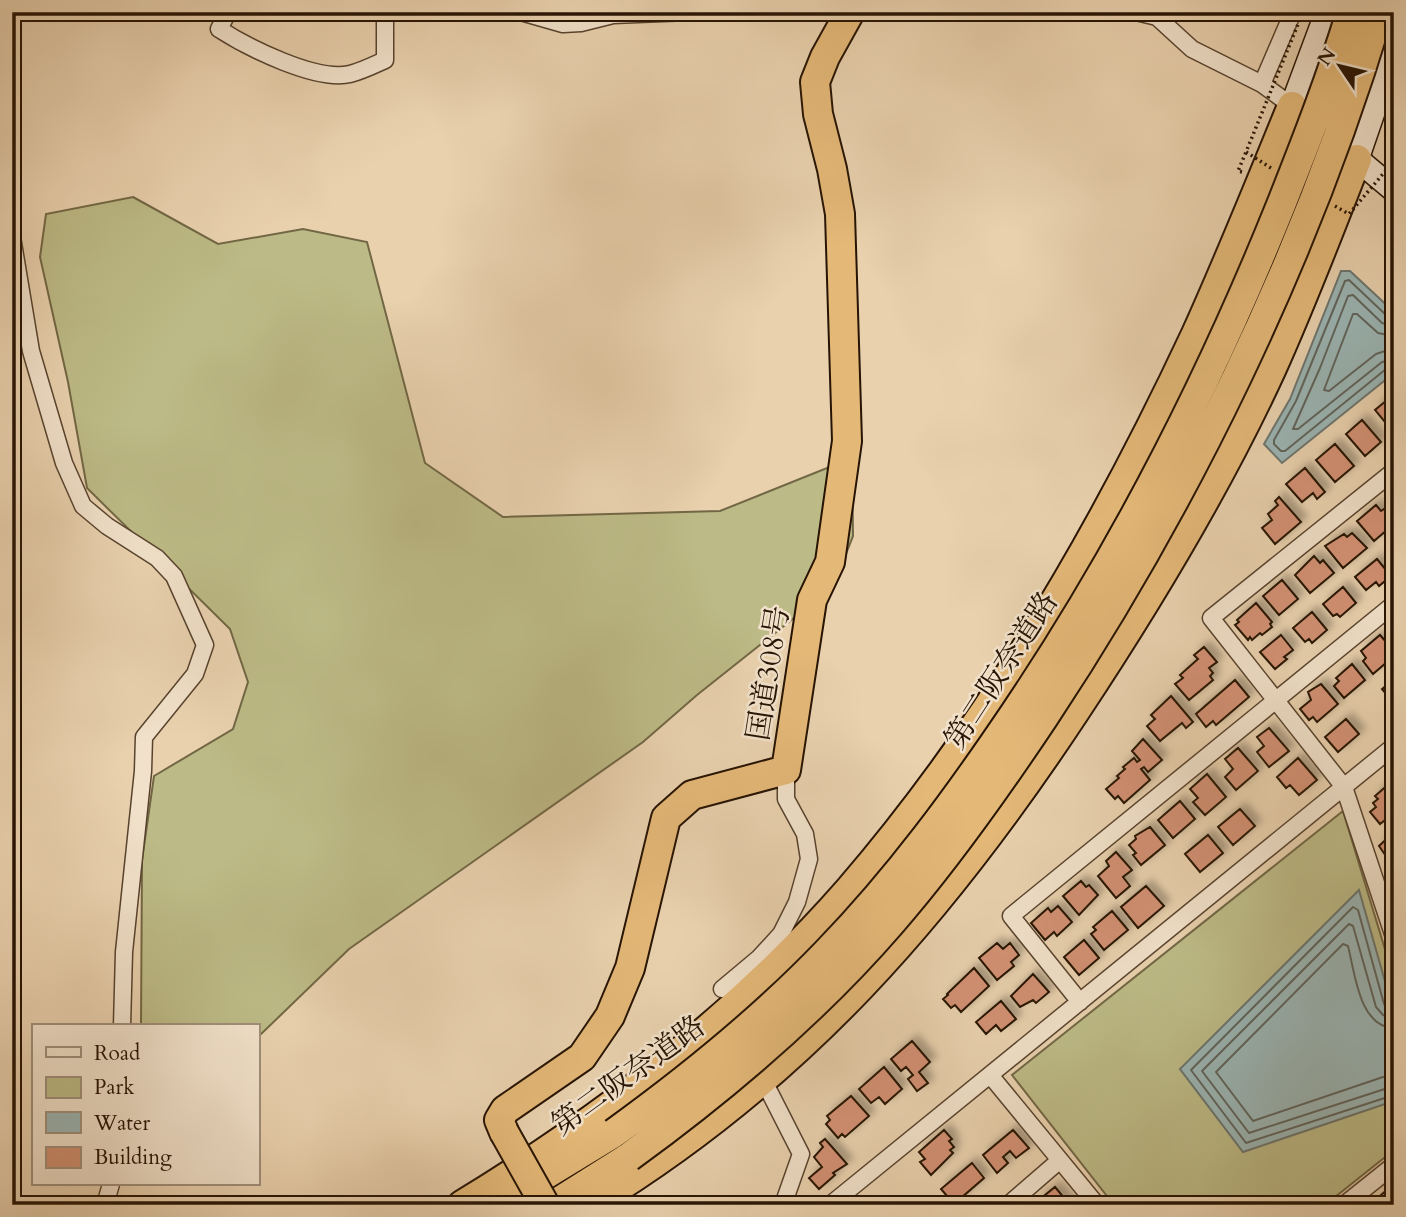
<svg xmlns="http://www.w3.org/2000/svg" width="1406" height="1217" font-family="Cardo,'Noto Serif JP',serif">
<defs>
<filter id="shadow"><feDropShadow dx="6" dy="-6" stdDeviation="3.5" flood-color="#0004"/></filter>
</defs>
<rect width="100%" height="100%" fill="#e9d1ae"/>
<filter id="stains"><feTurbulence type="fractalNoise" baseFrequency=".00286" numOctaves="4"/><feColorMatrix values="0 0 0 0 .2 0 0 0 0 .09 0 0 0 0 .02 0 0 0 .5 -.17"/></filter>
<radialGradient id="worn" r=".72"><stop offset=".6" stop-color="#630" stop-opacity="0"/><stop offset="1" stop-color="#630" stop-opacity=".3"/></radialGradient>
<!-- green -->
<path fill="#bcba86" stroke="#726745" stroke-width="2" d="M133 197 218 244 303 229 367 242 425 463 503 517 720 511 852 458 853 536 833 587 697 695 643 742 349 949 257 1038V1026H141L142 860 154 776 233 729 248 682 230 629 87 488 68 382 40 257 46 214Z
M1343 811 1394 979V1150L1325 1205H1114L1012 1075Z"/>
<!-- water -->
<path fill="#9ab5b4" stroke="#6c756e" stroke-width="2" d="M1341 271H1350L1394 312V373L1282 463 1264 444 1290 399Z
M1359 890 1394 1013V1101L1243 1152 1180 1069Z"/>
<g fill="none" stroke-linecap="round" stroke-linejoin="round">
<!-- shore -->
<path stroke="#60645c" stroke-width="2" d="M1394 317 1386 315 1349 280 1345 281 1296 401 1274 440V444L1281 451H1285L1386 369 1394 368
M1394 326 1382 323 1353 295 1348 296 1320 368 1293 429H1298L1382 362 1394 359
M1394 336 1378 333 1357 314H1353L1324 390 1329 391 1376 354 1394 348
M1394 1009 1388 1008 1384 1004 1358 910 1353 907 1191 1070 1246 1143 1394 1095
M1394 1018 1383 1015 1376 1007 1353 926 1349 924 1202 1071 1249 1133 1394 1086
M1394 1028C1359 1027 1355 973 1348 946L1343 944 1216 1072 1253 1121 1383 1077 1394 1076"/>
</g>
<!-- building -->
<path fill="#d29073" stroke="#271404" stroke-width="2" filter="url(#shadow)" d="M1392 396 1394 398V433L1375 410Z
M1362 420 1381 442 1365 456 1346 434Z
M1335 444 1354 466 1335 482 1316 460Z
M1305 468 1325 492 1317 499 1313 493 1302 502 1286 484Z
M1279 497 1301 522 1275 544 1262 528 1272 520 1268 514 1278 505 1275 501Z
M1376 505 1381 511 1384 509 1394 520V524L1374 541 1357 521Z
M1352 533 1367 548 1343 568 1325 546 1344 534 1347 537Z
M1314 556 1320 563 1323 560 1334 573 1310 593 1295 575Z
M1377 559 1391 576 1379 586 1376 582 1366 590 1355 577Z
M1282 580 1298 599 1279 615 1263 596Z
M1343 587 1356 603 1340 617 1337 614 1333 616 1323 604Z
M1256 603 1272 622 1270 624 1272 627 1262 635 1260 633 1252 640 1250 637 1248 640 1235 625 1239 622 1237 620Z
M1312 612 1327 630 1312 643 1309 639 1305 642 1293 628Z
M1281 635 1293 650 1284 657 1287 659 1275 669 1260 652Z
M1380 635 1394 651V656L1373 674 1363 661 1366 658 1361 651Z
M1204 647 1217 662 1209 668 1213 673 1210 676 1213 680 1189 700 1175 684 1183 678 1180 675 1198 659 1194 655Z
M1352 664 1365 680 1344 698 1334 686 1339 681 1336 678Z
M1394 679V703L1382 689Z
M1235 680 1249 697 1216 725 1213 721 1206 727 1196 714Z
M1321 684 1338 704 1317 722 1313 717 1309 720 1300 709 1311 700 1308 692Z
M1171 696 1193 722 1186 728 1182 723 1160 741 1147 726 1155 719 1151 715Z
M1346 719 1359 734 1338 752 1325 737Z
M1269 728 1289 751 1269 767 1257 752 1264 746 1257 737Z
M1143 739 1162 760 1148 772 1144 767 1141 769 1150 780 1124 803 1118 796 1115 799 1106 789 1119 778 1117 776 1125 769 1123 767 1134 758 1137 762 1140 760 1132 751Z
M1238 748 1258 771 1236 790 1225 777 1233 769 1225 759Z
M1298 758 1317 780 1299 795 1290 785 1286 788 1277 777Z
M1207 774 1226 797 1205 815 1193 802 1198 798 1190 789Z
M1390 783 1394 788V813L1380 824 1370 812 1376 807 1373 803 1378 799 1375 796Z
M1180 801 1195 819 1173 838 1158 820Z
M1240 809 1255 826 1233 845 1218 827Z
M1150 827 1165 845 1141 865 1133 855 1136 853 1129 845 1136 839 1135 836Z
M1394 832V863L1392 865 1379 846Z
M1208 835 1223 853 1200 872 1185 854Z
M1116 852 1132 870 1123 877 1130 886 1116 898 1098 876 1109 866 1106 861Z
M1081 881 1086 887 1089 885 1098 895 1079 915 1063 896Z
M1146 886 1164 906 1138 928 1121 907Z
M1058 906 1072 922 1057 936 1054 932 1045 940 1031 923 1048 908 1051 912Z
M1112 911 1128 930 1104 950 1091 934 1096 930 1093 927Z
M1084 940 1099 958 1079 975 1064 957Z
M997 943 1003 949 1010 943 1019 955 1011 962 1014 966 997 980 979 958Z
M974 968 989 986 961 1012 955 1005 951 1008 943 999 948 995 947 994Z
M1033 974 1049 992 1036 1003 1033 1000 1020 1007 1011 996Z
M1001 1001 1016 1019 1001 1031 996 1025 986 1034 976 1022Z
M912 1041 930 1062 919 1072 928 1083 917 1091 908 1079 913 1075 906 1067 901 1071 891 1059Z
M884 1067 902 1089 885 1104 879 1097 871 1103 859 1089Z
M851 1096 869 1116 845 1137 842 1134 838 1138 826 1124 830 1120 827 1116Z
M944 1130 952 1139 949 1141 954 1147 950 1150 953 1153 931 1175 920 1162 925 1159 919 1152Z
M1013 1130 1029 1148 1016 1158 1010 1151 1003 1157 1008 1163 997 1173 983 1155Z
M825 1139 847 1164 833 1173 835 1175 819 1189 809 1178 822 1167 814 1157 823 1147 820 1143Z
M972 1163 984 1178 954 1204 941 1189Z
M1394 1184V1205H1383L1386 1202 1381 1195Z
M1055 1187 1070 1205H1043L1039 1200Z"/>
<g fill="none" stroke-linecap="round" stroke-linejoin="round">
<!-- street casing -->
<g stroke="#58432e" stroke-width="19">
<path id="street" d="M228 12 219 29C247 47 316 82 350 74 362 71 374 65 385 60V12
M521 12 563 24 581 23 613 15 688 12
M1136 12 1157 17 1192 49 1262 84 1292 106
M1262 84 1293 12
M12 237 31 351 64 463 83 506 107 526 157 558 174 576 205 645 195 674 144 737 143 771 124 952 122 1026
M1394 471 1211 618 1344 787 1394 937
M722 989 759 958 781 934 797 902 809 859 805 834 786 799V770
M1080 1002 1011 916 1394 604
M990 1075 1097 1205
M769 1091 801 1154 783 1205
M105 1205 111 1184
M830 1205 1394 746
M1008 1205 1060 1160
M1344 1205 1394 1165"/>
</g>
<!-- secondary casing -->
<g stroke="#271404" stroke-width="26">
<path id="secondary" d="M1305 116 1292 106 1327 12
M1345 149 1394 190
M1357 159 1394 51"/>
</g>
<!-- highway casing -->
<g stroke="#271404" stroke-width="32">
<path id="highway" d="M504 1132 499 1120 505 1110 582 1057 610 1016 630 968 666 818 692 795 786 770 812 600 830 562 847 441 840 214 832 169 818 114 815 82 825 57 850 12
M512 1195 614 1133
M462 1205C603 1119 740 1015 849 890 992 724 1104 531 1196 334 1230 259 1261 182 1292 106
M553 1205 629 1157
M590 1205C799 1078 941 914 1074 713 1147 603 1217 488 1272 368 1303 299 1330 229 1357 159"/>
</g>
<!-- path -->
<path stroke="#271404" stroke-width="3.5" stroke-dasharray="2 3.5" stroke-linecap="butt" d="M1242 172 1238 171 1246 152"/>
<!-- street -->
<use href="#street" stroke="#f1e1ca" stroke-width="16"/>
<!-- secondary -->
<use href="#secondary" stroke="#f1e1ca" stroke-width="23"/>
<!-- highway -->
<use href="#highway" stroke="#e4b877" stroke-width="28"/>
<!-- highway-bridge casing -->
<g stroke="#271404" stroke-width="32" stroke-linecap="butt">
<path id="highway-bridge" d="M504 1132 545 1205
M614 1133C690 1078 763 1019 828 951 898 879 958 797 1014 714 1122 554 1209 384 1281 205 1306 142 1331 78 1351 12
M629 1157C724 1088 813 1013 890 924 946 860 996 789 1044 717 1186 503 1305 259 1379 12"/>
</g>
<!-- path-bridge -->
<path stroke="#271404" stroke-width="3.5" stroke-dasharray="2 3.5" stroke-linecap="butt" d="M1271 168 1246 152 1303 12
M1335 206 1349 214 1394 161"/>
<!-- highway-bridge -->
<use href="#highway-bridge" stroke="#e4b877" stroke-width="28"/>
</g>
<g text-anchor="middle" stroke-width="5" stroke-linejoin="round" paint-order="stroke">
<!-- street labels -->
<g font-size="30" fill="#271404" stroke="#f1e1ca">
<text transform="translate(1001 670) rotate(-57)" y="10">第二阪奈道路</text>
<text transform="translate(768 673) rotate(-81)" y="10">国道308号</text>
<text transform="translate(628 1075) rotate(-36)" y="10">第二阪奈道路</text>
</g>
</g>
<!-- margin -->
<rect width="1406" height="1217" fill="none" stroke="#e9d1ae" stroke-width="42"/>
<rect x="14" y="14" width="1378" height="1189" fill="none" stroke="#271404" stroke-width="3.5"/>
<rect x="21" y="21" width="1364" height="1175" fill="none" stroke="#271404" stroke-width="2"/>
<!-- legend -->
<rect x="32" y="1024" width="228" height="161" fill="#f1e1ca" stroke="#a08f7b" stroke-width="2"/>
<rect x="46" y="1047" width="35" height="10" fill="#f1e1ca" stroke="#a08f7b" stroke-width="2"/>
<text x="94" y="1060" font-size="21" fill="#271404">Road</text>
<rect x="46" y="1077" width="35" height="21" fill="#bcba86" stroke="#a08f7b" stroke-width="2"/>
<text x="94" y="1094" font-size="21" fill="#271404">Park</text>
<rect x="46" y="1112" width="35" height="21" fill="#9ab5b4" stroke="#a08f7b" stroke-width="2"/>
<text x="94" y="1130" font-size="21" fill="#271404">Water</text>
<rect x="46" y="1147" width="35" height="21" fill="#d29073" stroke="#a08f7b" stroke-width="2"/>
<text x="94" y="1164" font-size="21" fill="#271404">Building</text>
<!-- north arrow -->
<g transform="translate(1340 66) rotate(305)" stroke="#f1e1ca" stroke-width="5" paint-order="stroke">
<path d="M0-5L12 26L0 18L-12 26Z" fill="#271404"/>
<text y="-10" font-size="19" font-weight="bold" text-anchor="middle" fill="#271404">N</text>
</g>
<rect width="100%" height="100%" filter="url(#stains)"/>
<rect width="100%" height="100%" fill="url(#worn)"/>
</svg>
